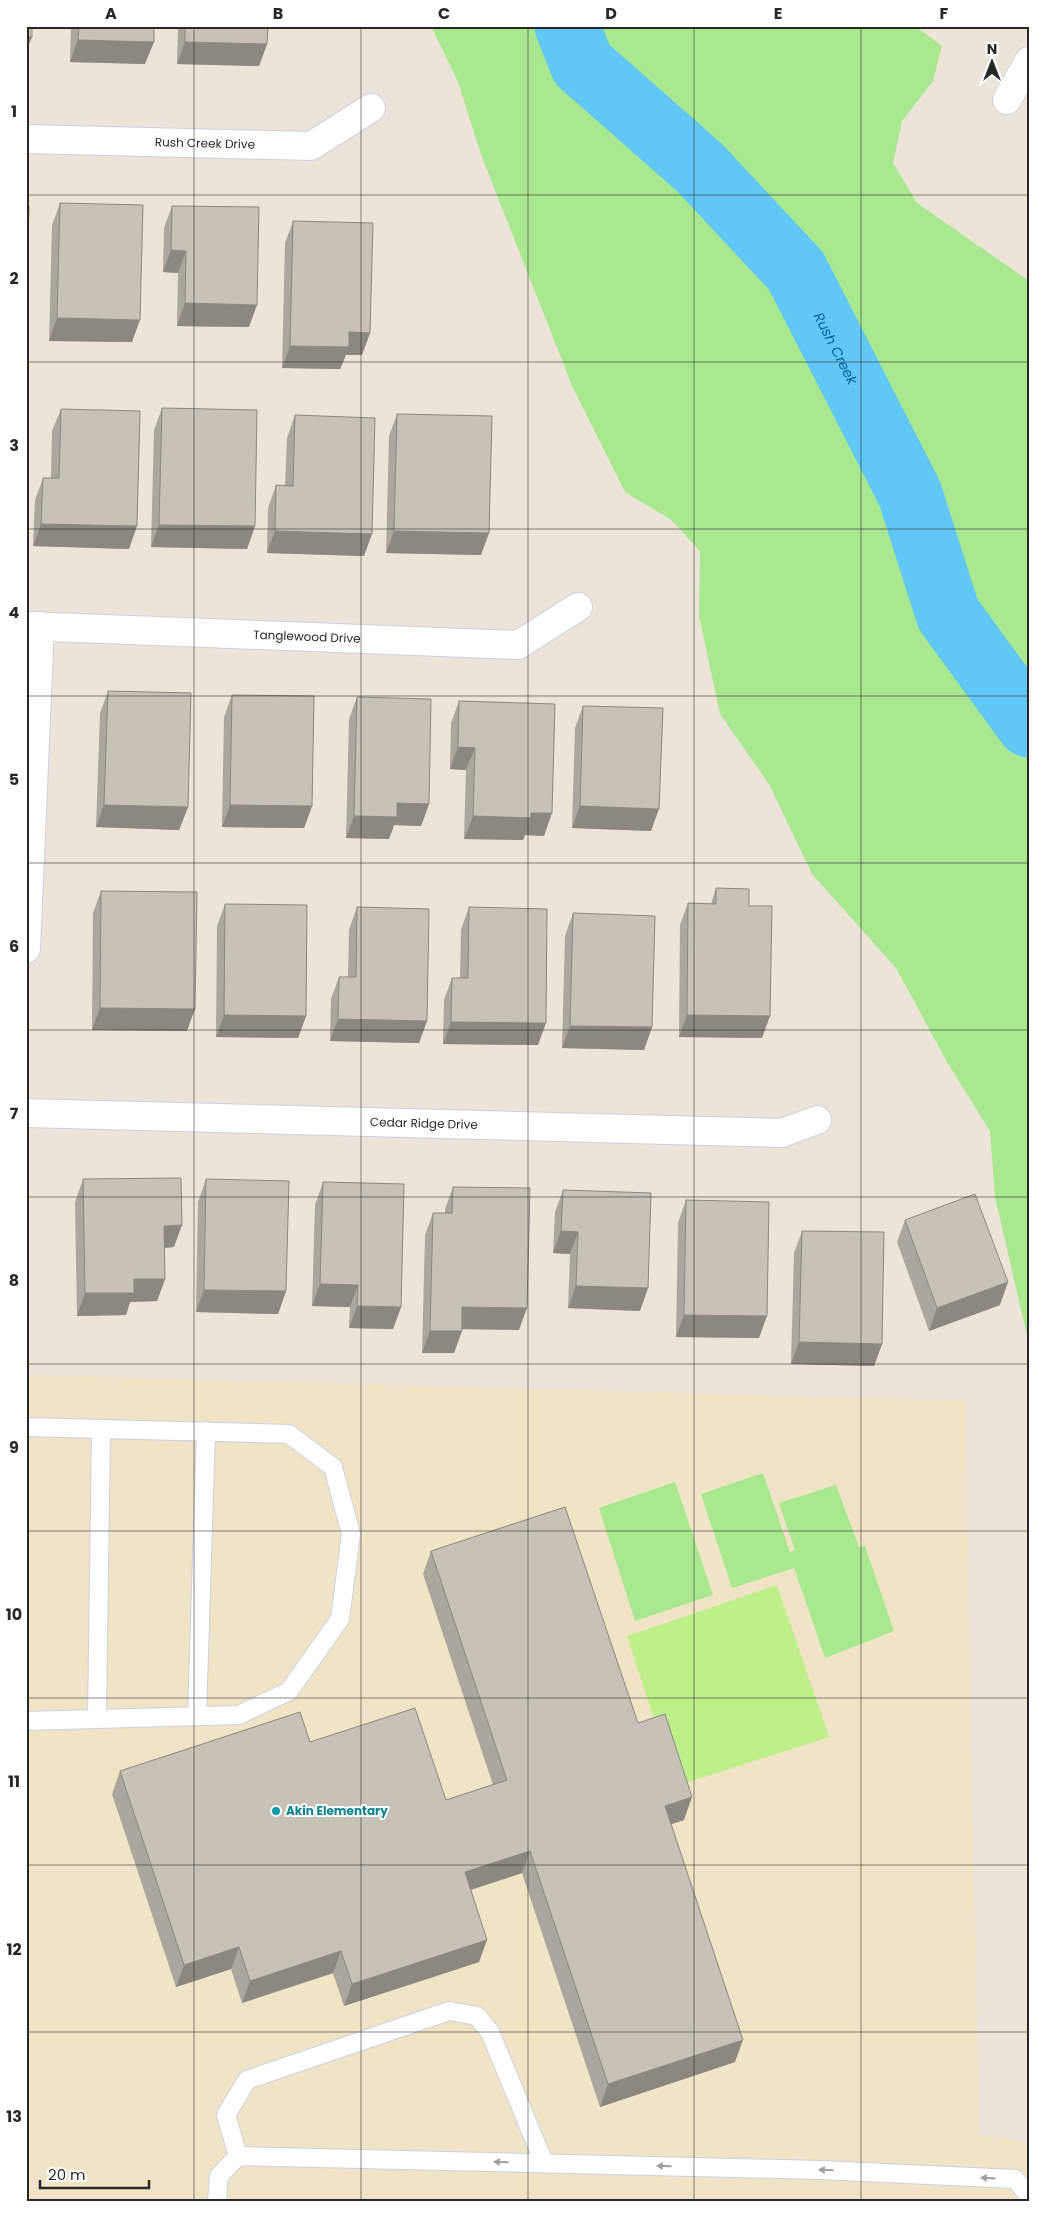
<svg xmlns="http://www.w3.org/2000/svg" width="1055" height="2227" font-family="Poppins,sans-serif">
<rect width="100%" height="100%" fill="#ece4d8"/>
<!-- education -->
<path fill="#efe4c6" d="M26 1375 966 1401 967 1539 979 2136 1007 2138 1029 2145V2201H26Z"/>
<!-- green -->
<path fill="#a9e790" d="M431 26H915L942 46 933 81 902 121 893 163 917 203 1029 281V1344L995 1197 990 1131 947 1062 896 968 812 874 769 784 720 714 699 616 700 551 670 519 625 492 573 388 482 157 458 82Z
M763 1473 790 1552 795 1550 779 1503 836 1485 859 1547 865 1546 894 1631 825 1658 794 1568 732 1588 701 1494Z
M675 1482 713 1595 635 1621 599 1508Z"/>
<!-- pitch -->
<path fill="#bfef8b" d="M777 1585 829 1737 676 1786 627 1636Z"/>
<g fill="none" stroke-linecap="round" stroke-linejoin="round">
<!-- river -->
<path stroke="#63c7f6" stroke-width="65" id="s1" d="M567 26 582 64 700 168 796 271 910 494 948 614 1029 725"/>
<!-- lane casing -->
<g stroke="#ced0e2" stroke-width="20">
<path id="lane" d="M26 1427 289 1434 333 1467 351 1534 340 1619 289 1691 239 1715 26 1721
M197 1716 206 1431
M97 1719 101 1429
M238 2156 226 2115 247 2080 449 2011 477 2016 490 2032 544 2163
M217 2201 219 2176 238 2156 820 2170 1015 2179 1029 2196"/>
</g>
<!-- street casing -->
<g stroke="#ced0e2" stroke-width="30">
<g id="street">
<path d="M1007 100 1029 61"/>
<path id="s2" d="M26 139 311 146 371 108"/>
<path id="s3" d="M26 626 518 645 578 607"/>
<path d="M26 949 40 626"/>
<path id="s4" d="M26 1113 782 1133 817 1120"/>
</g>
</g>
<!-- lane -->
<use href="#lane" stroke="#fff" stroke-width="18"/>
<!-- street -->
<use href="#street" stroke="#fff" stroke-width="28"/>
</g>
<!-- wall -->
<path fill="#aba69e" d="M71 26H154L145 64 70 62Z
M178 26H268L267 44 259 66 177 64Z
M60 203 132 342 49 341 52 225Z
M172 206 249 327 177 326 178 273 163 272 164 228Z
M293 221 370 333 362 355H346L340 369 282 368 285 243Z
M162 408 255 526 247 549 151 547 154 430Z
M61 409 129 549 33 546 35 500 43 478H51L52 431Z
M397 414 481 555 386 553 389 436Z
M295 415 364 556 267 553 268 508 276 485 285 486 287 438Z
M108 691 188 807 179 830 96 827 100 713Z
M232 695 312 806 304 828 222 827 224 717Z
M357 697 429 804 421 826 394 825 389 839 346 838 349 719Z
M459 701 544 836 525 835 523 840 464 839 466 770 450 769 451 723Z
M583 706 651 831 572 828 575 728Z
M716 888 749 906 762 1038 679 1037 680 925 688 903 711 904Z
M101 891 187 1031 92 1030 93 913Z
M225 904 306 1016 298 1038 216 1037 217 926Z
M357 907 427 1021 419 1043 330 1041 331 999 339 977H348L349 930Z
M469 907 538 1045 443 1044 444 1000 452 978H460L461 930Z
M573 913 652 1027 644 1050 562 1048 565 936Z
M83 1179 174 1247 165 1248V1279L157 1301 130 1302 126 1315 77 1316 75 1202Z
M206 1179 286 1291 278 1314 196 1312 198 1202Z
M323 1182 401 1307 393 1329 349 1328 350 1307 312 1306 315 1205Z
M453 1187 519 1330 462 1329 454 1353H422L425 1235 433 1213H445V1209Z
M563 1190 640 1311 568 1308 570 1254 553 1253 555 1212Z
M686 1200 759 1338 676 1337 678 1223Z
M905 1220 1000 1305 929 1331 897 1242Z
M802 1231 882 1344 874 1366 791 1364 794 1253Z
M431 1551 638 1723 684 1820 671 1824 735 2062 600 2107 522 1873 471 1890 479 1962 344 2006 333 1973 242 2003 231 1969 176 1987 112 1794 120 1771 310 1742 446 1800 493 1785 423 1574Z"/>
<!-- shaded-wall -->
<path fill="#8b8781" d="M26 37H32L26 51Z
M78 40 154 42 145 64 70 62Z
M185 42 267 44 259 66 177 64Z
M171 250 186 251 178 273 163 272Z
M185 303 257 305 249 327 177 326Z
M57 318 140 320 132 342 49 341Z
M349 332 370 333 362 355H346L340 369 282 368 290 346Z
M41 524 137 526 129 549 33 546Z
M159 525 255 526 247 549 151 547Z
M275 531 372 534 364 556 267 553Z
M394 531 489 533 481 555 386 553Z
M458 747 475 748 466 770 450 769Z
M397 803 429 804 421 826 394 825 389 839 346 838 354 816Z
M104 805 188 807 179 830 96 827Z
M230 805 312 806 304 828 222 827Z
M580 806 659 809 651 831 572 828Z
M531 813H552L544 836 525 835 523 840 464 839 473 816Z
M100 1008 195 1009 187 1031 92 1030Z
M224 1015 306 1016 298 1038 216 1037Z
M687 1015 770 1016 762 1038 679 1037Z
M338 1019 427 1021 419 1043 330 1041Z
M451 1022 546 1023 538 1045 443 1044Z
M570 1026 652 1027 644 1050 562 1048Z
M182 1225 174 1247 156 1248 164 1226Z
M561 1231 578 1232 570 1254 553 1253Z
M134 1279H165L157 1301 130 1302 126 1315 77 1316 85 1293Z
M1008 1282 1000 1305 929 1331 937 1308Z
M320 1284 358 1285 350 1307 312 1306Z
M576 1286 648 1288 640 1311 568 1308Z
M204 1290 286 1291 278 1314 196 1312Z
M357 1306 401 1307 393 1329 349 1328Z
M462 1307 527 1308 519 1330 454 1329Z
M684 1315 767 1316 759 1338 676 1337Z
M430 1331H462L454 1353H422Z
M799 1342 882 1344 874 1366 791 1364Z
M692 1797 684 1820 657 1829 665 1806Z
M530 1851 522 1873 457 1894 465 1872Z
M487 1940 479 1962 344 2006 352 1984Z
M239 1947 231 1969 176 1987 184 1965Z
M341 1951 333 1973 242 2003 250 1981Z
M743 2040 735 2062 600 2107 608 2084Z"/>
<!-- building -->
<path fill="#c7c1b8" stroke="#8b8781" d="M26 26H32V37H26Z
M79 26H154V42L78 40Z
M185 26H268L267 44 185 42Z
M60 203 143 205 140 320 57 318Z
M26 206H29L26 311Z
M172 206 259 207 257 305 185 303 186 251 171 250Z
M293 221 373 223 370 333 349 332V347L290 346Z
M162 408 257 410 255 526 159 525Z
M61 409 140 411 137 526 41 524 43 478H59Z
M397 414 492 416 489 533 394 531Z
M295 415 375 418 372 534 275 531 276 485 293 486Z
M108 691 191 693 188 807 104 805Z
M232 695 314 696 312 806 230 805Z
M357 697 431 699 429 804 397 803V817L354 816Z
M459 701 555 704 552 813H531V818L473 816 475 748 458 747Z
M583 706 663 708 659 809 580 806Z
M716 888 749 889V906H772L770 1016 687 1015 688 903 716 904Z
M101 891 197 892 195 1009 100 1008Z
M225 904 307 905 306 1016 224 1015Z
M357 907 429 909 427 1021 338 1019 339 977H356Z
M469 907 547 909 546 1023 451 1022 452 978H468Z
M573 913 655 916 652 1027 570 1026Z
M181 1178 182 1225 164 1226 165 1279H134V1293H85L83 1179Z
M206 1179 289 1181 286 1291 204 1290Z
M323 1182 404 1184 401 1307 357 1306 358 1285 320 1284Z
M453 1187 530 1188 527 1308 462 1307V1331H430L433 1213H452Z
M563 1190 651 1193 648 1288 576 1286 578 1232 561 1231Z
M975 1194 1008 1282 937 1308 905 1220Z
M686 1200 769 1202 767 1316 684 1315Z
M802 1231 884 1232 882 1344 799 1342Z
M565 1507 638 1723 665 1714 692 1797 665 1806 743 2040 608 2084 530 1851 465 1872 487 1940 352 1984 341 1951 250 1981 239 1947 184 1965 120 1771 300 1712 310 1742 415 1708 446 1800 507 1780 431 1551Z"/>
<!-- one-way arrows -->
<defs><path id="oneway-solid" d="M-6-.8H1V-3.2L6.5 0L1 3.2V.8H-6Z" transform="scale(1.25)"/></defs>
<g fill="#9e9e9e">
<use href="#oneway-solid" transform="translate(501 2162) rotate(-179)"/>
<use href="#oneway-solid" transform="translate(664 2166) rotate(-179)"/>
<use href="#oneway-solid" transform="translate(826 2170) rotate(-178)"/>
<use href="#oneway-solid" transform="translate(988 2178) rotate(-177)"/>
</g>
<!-- grid -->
<path fill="none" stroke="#282828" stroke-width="1" stroke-opacity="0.55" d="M194 26V2201M361 26V2201M528 26V2201M694 26V2201M861 26V2201M26 195H1029M26 362H1029M26 529H1029M26 696H1029M26 863H1029M26 1030H1029M26 1197H1029M26 1364H1029M26 1531H1029M26 1698H1029M26 1865H1029M26 2032H1029"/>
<!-- markers -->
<circle fill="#0f9aa8" stroke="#fff" stroke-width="2" cx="276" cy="1811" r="5"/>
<g text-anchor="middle" stroke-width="4" stroke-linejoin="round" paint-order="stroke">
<!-- street labels -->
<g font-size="12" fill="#282828" stroke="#fff">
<text dy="4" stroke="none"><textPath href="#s2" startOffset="179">Rush Creek Drive</textPath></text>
<text dy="4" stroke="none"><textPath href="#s3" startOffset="281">Tanglewood Drive</textPath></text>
<text dy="4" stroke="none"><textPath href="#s4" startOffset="398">Cedar Ridge Drive</textPath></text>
</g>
<!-- culture labels -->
<g font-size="12" font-weight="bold" fill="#0d838f" stroke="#fff" text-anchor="start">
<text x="286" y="1815">Akin Elementary</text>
</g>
<!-- water labels -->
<g font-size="14" font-style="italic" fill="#05629f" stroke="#fff">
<text dy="5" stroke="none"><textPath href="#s1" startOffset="426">Rush Creek</textPath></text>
</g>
</g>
<!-- border -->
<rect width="1055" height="2227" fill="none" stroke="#ffffff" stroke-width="55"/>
<!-- north arrow -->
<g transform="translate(992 62)" stroke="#ffffff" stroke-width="4" paint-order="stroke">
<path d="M0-4L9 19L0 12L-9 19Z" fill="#282828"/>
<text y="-8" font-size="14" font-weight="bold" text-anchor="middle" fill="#282828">N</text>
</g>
<!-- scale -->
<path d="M40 2180v8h109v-8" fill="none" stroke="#282828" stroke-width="2.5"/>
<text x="48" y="2180" font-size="15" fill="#282828" stroke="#ffffff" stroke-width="4" paint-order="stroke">20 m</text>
<rect x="28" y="28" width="1000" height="2172" fill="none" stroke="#282828" stroke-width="2"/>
<g font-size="16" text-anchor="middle" font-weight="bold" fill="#282828">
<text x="111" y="19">A</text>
<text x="278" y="19">B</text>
<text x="444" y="19">C</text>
<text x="611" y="19">D</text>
<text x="778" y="19">E</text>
<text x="944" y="19">F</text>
<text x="14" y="117">1</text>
<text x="14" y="284">2</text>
<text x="14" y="451">3</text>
<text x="14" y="618">4</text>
<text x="14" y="785">5</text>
<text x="14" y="952">6</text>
<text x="14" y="1119">7</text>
<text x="14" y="1286">8</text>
<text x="14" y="1453">9</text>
<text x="14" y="1620">10</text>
<text x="14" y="1787">11</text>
<text x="14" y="1955">12</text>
<text x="14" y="2122">13</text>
</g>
</svg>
